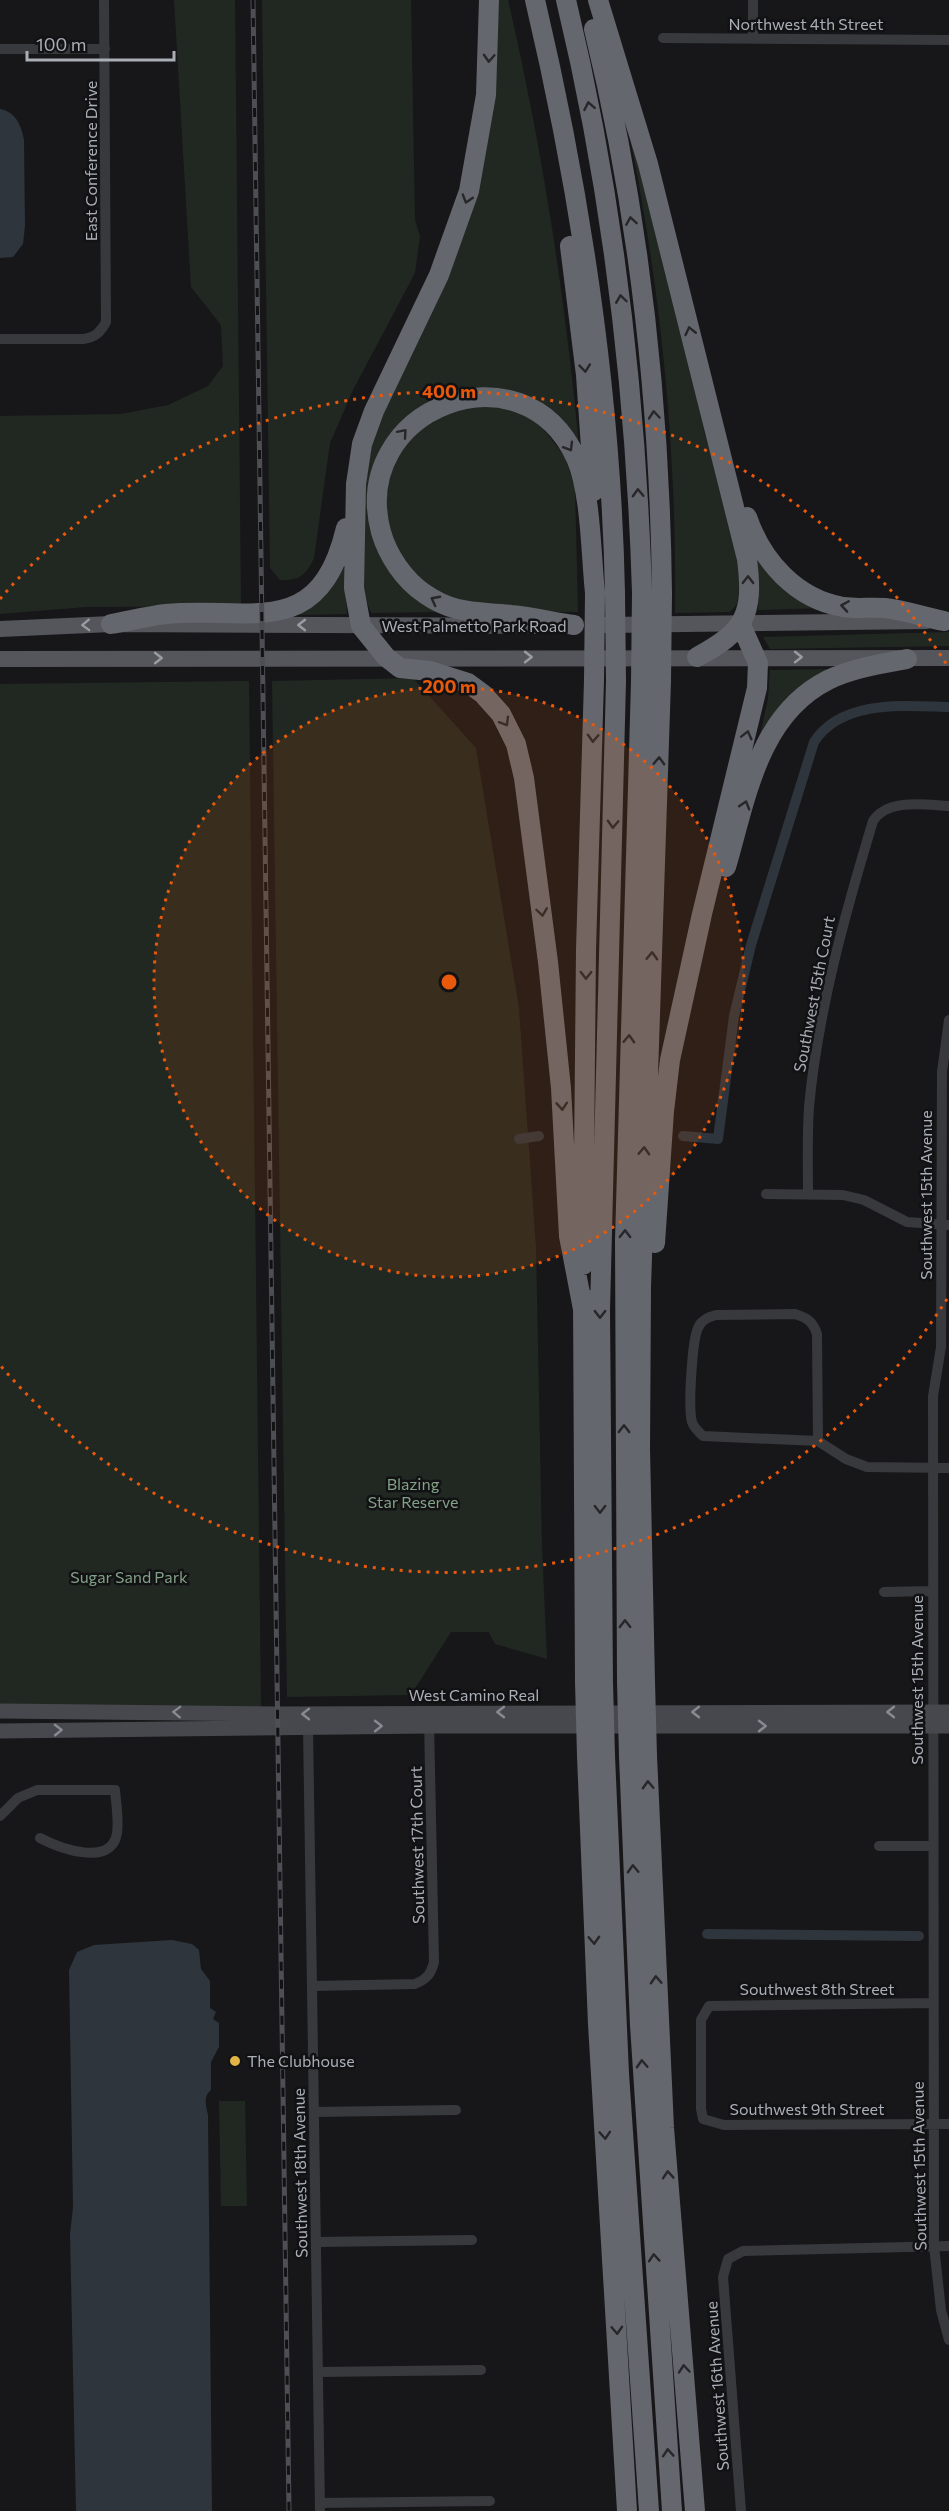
<svg xmlns="http://www.w3.org/2000/svg" width="949" height="2511" font-family="Commissioner,sans-serif">
<rect width="100%" height="100%" fill="#171719"/>
<!-- green -->
<path fill="#212822" d="M174 0H235L241 606 86 607 0 614V416L121 414 168 405 208 386 223 366 221 325 191 287Z
M262 0H411L415 220 420 236 415 273 353 390 330 443 314 558C306 575 299 581 280 580L270 568Z
M496 0H508C542 147 565 295 579 446L561 423 518 398 415 415 373 514 438 612 371 613 360 583 362 484 371 436 451 263Z
M639 141 705 435 726 505 741 576 737 604 730 612 675 613C677 456 662 297 631 143Z
M466 405 505 407 539 423 565 457 575 488 578 612 493 611 463 607 415 581 385 524 388 471 411 432Z
M755 551 822 608 758 610 759 590Z
M344 566 347 614 292 615 321 597Z
M949 632V646L770 649 763 637Z
M836 669 759 740 768 699 770 670Z
M413 678 476 748 519 1008 536 1247 542 1546 547 1659 495 1644 489 1632H451L411 1695 287 1697 272 681Z
M249 681 261 1709 0 1708V684Z
M219 2101H245L247 2206H221Z"/>
<!-- water -->
<path fill="#2e353c" d="M0 109C16 112 21 125 24 140L25 226 23 244 13 257 0 258Z
M172 1940 192 1944 199 1950 201 1969 210 1981V2008L216 2012 213 2019 219 2023V2047L211 2062V2090C203 2096 206 2106 208 2115L212 2511H76L70 2234 73 2207 69 1970 77 1952 94 1945Z"/>
<g fill="none" stroke-linecap="round" stroke-linejoin="round">
<!-- canal -->
<path stroke="#2e353c" stroke-width="10" d="M683 1136 718 1139 734 1016 751 945 814 742C842 699 905 706 949 707
M519 1139 539 1136
M707 1934 919 1936"/>
<!-- street -->
<path stroke="#38393d" stroke-width="10" d="M663 38 949 40
M753 39V0
M0 49H105
M0 339H83C95 337 100 333 106 322L104 0
M949 1020 942 1072 941 1347 933 1396 934 2246 941 2310 949 2340
M766 1194 843 1195 864 1200 907 1222 949 1225
M808 1194C808 1165 807 1136 809 1107 818 1010 845 914 873 821 888 798 925 805 949 806
M795 1314C808 1318 813 1322 817 1334L818 1441 703 1436C698 1431 694 1428 692 1422 688 1408 692 1341 698 1328 701 1320 708 1317 716 1315Z
M818 1441 846 1459 867 1467 949 1468
M884 1592 933 1591
M308 1727 320 2511
M0 1816 18 1798 37 1790H115C116 1803 119 1820 117 1833 112 1868 59 1848 40 1838
M879 1846H933
M313 1986 415 1984C427 1979 431 1974 434 1962L429 1721
M933 2003 709 2006 701 2020V2109L703 2119 724 2125 949 2124
M314 2112 456 2110
M316 2242 472 2240
M318 2372 481 2370
M320 2503 490 2501
M741 2511 723 2277 728 2259 743 2251 949 2246"/>
<!-- secondary -->
<path stroke="#47484d" stroke-width="15" d="M0 1711 277 1714 949 1712
M0 1731 429 1726H949"/>
<!-- primary -->
<path stroke="#55565c" stroke-width="16" d="M605 625 927 621
M0 629 111 624 543 626
M0 659 949 658"/>
<!-- highway -->
<path stroke="#65676e" stroke-width="20" d="M489 0 486 95 469 191 439 275 374 411 362 444 356 484 354 588 361 626 386 657 400 668 430 671 468 683 483 694 501 714 516 744 524 778 548 962 561 1088 569 1236 583 1309
M535 0C581 195 611 393 615 593
M566 0C613 195 636 393 642 593
M598 0 648 164 747 559C754 615 745 631 697 657
M594 29C639 213 660 405 662 594
M570 246 586 375 594 491
M747 517C762 561 796 599 843 607 857 609 871 607 885 608 904 610 924 617 944 621
M111 624C129 621 148 616 166 614 251 606 319 642 346 528
M574 625C553 622 532 617 511 615 478 611 455 615 425 594 404 580 388 556 381 532 348 408 523 341 576 458 591 492 591 555 595 593
M726 867C746 799 758 715 828 680 852 668 881 664 907 659
M655 1243 664 1111 670 1060 702 914 757 688 758 663 741 625
M583 1265 586 950 594 680
M583 1297 585 1682
M627 1682 625 1240 641 682
M645 1682 640 1449 641 1287 661 681
M603 1683 600 1310 616 681
M587 1756 598 2024 627 2511
M605 1756 619 2074 649 2511
M629 1756 640 2025 672 2511
M647 1756 664 2128 695 2511"/>
<!-- rail casing -->
<g stroke="#4e4f54" stroke-width="5">
<path id="rail" d="M253 0 289 2511"/>
</g>
<!-- rail -->
<use href="#rail" stroke="#121214" stroke-width="3" stroke-dasharray="9" stroke-linecap="butt"/>
<!-- highway-bridge -->
<path stroke="#65676e" stroke-width="20" d="M615 593 616 681
M594 680 595 593
M661 681 662 594
M641 682 642 593
M585 1682 587 1756
M627 1682 629 1756
M645 1682 647 1756
M603 1683 605 1756"/>
</g>
<!-- one-way arrows -->
<defs><path id="oneway-chevron" d="M-2-3.5L2.5 0L-2 3.5" fill="none" stroke-width="1.6" stroke-linecap="round" stroke-linejoin="round" transform="scale(1.5)"/></defs>
<g stroke="#27272a">
<use href="#oneway-chevron" transform="translate(489 58) rotate(93)"/>
<use href="#oneway-chevron" transform="translate(589 106) rotate(-101)"/>
<use href="#oneway-chevron" transform="translate(467 199) rotate(107)"/>
<use href="#oneway-chevron" transform="translate(631 221) rotate(-99)"/>
<use href="#oneway-chevron" transform="translate(621 299) rotate(-98)"/>
<use href="#oneway-chevron" transform="translate(690 331) rotate(-103)"/>
<use href="#oneway-chevron" transform="translate(585 368) rotate(84)"/>
<use href="#oneway-chevron" transform="translate(654 415) rotate(-95)"/>
<use href="#oneway-chevron" transform="translate(403 433) rotate(-49)"/>
<use href="#oneway-chevron" transform="translate(569 447) rotate(59)"/>
<use href="#oneway-chevron" transform="translate(638 493) rotate(-92)"/>
<use href="#oneway-chevron" transform="translate(748 580) rotate(-89)"/>
<use href="#oneway-chevron" transform="translate(435 600) rotate(-152)"/>
<use href="#oneway-chevron" transform="translate(845 606) rotate(-171)"/>
<use href="#oneway-chevron" transform="translate(505 722) rotate(59)"/>
<use href="#oneway-chevron" transform="translate(747 735) rotate(-76)"/>
<use href="#oneway-chevron" transform="translate(593 738) rotate(92)"/>
<use href="#oneway-chevron" transform="translate(659 761) rotate(-88)"/>
<use href="#oneway-chevron" transform="translate(745 805) rotate(-73)"/>
<use href="#oneway-chevron" transform="translate(613 824) rotate(92)"/>
<use href="#oneway-chevron" transform="translate(542 912) rotate(82)"/>
<use href="#oneway-chevron" transform="translate(652 956) rotate(-88)"/>
<use href="#oneway-chevron" transform="translate(586 975) rotate(91)"/>
<use href="#oneway-chevron" transform="translate(629 1039) rotate(-88)"/>
<use href="#oneway-chevron" transform="translate(562 1106) rotate(86)"/>
<use href="#oneway-chevron" transform="translate(644 1151) rotate(-88)"/>
<use href="#oneway-chevron" transform="translate(625 1234) rotate(-89)"/>
<use href="#oneway-chevron" transform="translate(600 1314) rotate(90)"/>
<use href="#oneway-chevron" transform="translate(624 1429) rotate(-90)"/>
<use href="#oneway-chevron" transform="translate(600 1509) rotate(90)"/>
<use href="#oneway-chevron" transform="translate(625 1624) rotate(-91)"/>
<use href="#oneway-chevron" transform="translate(648 1785) rotate(-92)"/>
<use href="#oneway-chevron" transform="translate(633 1869) rotate(-92)"/>
<use href="#oneway-chevron" transform="translate(594 1940) rotate(87)"/>
<use href="#oneway-chevron" transform="translate(656 1980) rotate(-93)"/>
<use href="#oneway-chevron" transform="translate(642 2064) rotate(-93)"/>
<use href="#oneway-chevron" transform="translate(605 2135) rotate(86)"/>
<use href="#oneway-chevron" transform="translate(668 2175) rotate(-94)"/>
<use href="#oneway-chevron" transform="translate(654 2258) rotate(-94)"/>
<use href="#oneway-chevron" transform="translate(617 2330) rotate(87)"/>
<use href="#oneway-chevron" transform="translate(684 2369) rotate(-95)"/>
<use href="#oneway-chevron" transform="translate(668 2453) rotate(-94)"/>
</g>
<g stroke="#999ca5">
<use href="#oneway-chevron" transform="translate(86 625) rotate(178)"/>
<use href="#oneway-chevron" transform="translate(302 625) rotate(-180)"/>
<use href="#oneway-chevron" transform="translate(528 657)"/>
<use href="#oneway-chevron" transform="translate(798 657)"/>
<use href="#oneway-chevron" transform="translate(158 658)"/>
</g>
<g stroke="#878a92">
<use href="#oneway-chevron" transform="translate(177 1712) rotate(-178)"/>
<use href="#oneway-chevron" transform="translate(501 1712) rotate(180)"/>
<use href="#oneway-chevron" transform="translate(696 1712) rotate(180)"/>
<use href="#oneway-chevron" transform="translate(891 1712) rotate(180)"/>
<use href="#oneway-chevron" transform="translate(306 1714) rotate(180)"/>
<use href="#oneway-chevron" transform="translate(378 1726)"/>
<use href="#oneway-chevron" transform="translate(762 1726)"/>
<use href="#oneway-chevron" transform="translate(58 1730) rotate(-1)"/>
</g>
<!-- distance rings -->
<circle cx="449" cy="982" r="295" fill="#e8590c" fill-opacity=".12"/>
<g fill="none" stroke="#e8590c" stroke-width="3" stroke-dasharray="3 6">
<circle cx="449" cy="982" r="295"/>
<path d="M947 1299A590 590 0 0 1 0 1365M0 599A590 590 0 0 1 947 665"/>
</g>
<!-- markers -->
<circle fill="#e2b346" stroke="#121214" stroke-width="2" cx="235" cy="2061" r="6"/>
<g text-anchor="middle" stroke-width="5" stroke-linejoin="round" paint-order="stroke">
<!-- street labels -->
<g font-size="16" fill="#aaaeb7" stroke="#121214">
<text x="806" y="30">Northwest 4th Street</text>
<text transform="translate(91 161) rotate(-90)" y="6">East Conference Drive</text>
<text x="474" y="632">West Palmetto Park Road</text>
<text transform="translate(814 994) rotate(-79)" y="6">Southwest 15th Court</text>
<text transform="translate(926 1195) rotate(-90)" y="6">Southwest 15th Avenue</text>
<text transform="translate(917 1680) rotate(-90)" y="6">Southwest 15th Avenue</text>
<text x="474" y="1701">West Camino Real</text>
<text transform="translate(417 1845) rotate(-91)" y="6">Southwest 17th Court</text>
<text x="817" y="1995">Southwest 8th Street</text>
<text x="807" y="2115">Southwest 9th Street</text>
<text transform="translate(919 2166) rotate(-91)" y="6">Southwest 15th Avenue</text>
<text transform="translate(300 2173) rotate(-91)" y="6">Southwest 18th Avenue</text>
<text transform="translate(717 2386) rotate(-94)" y="6">Southwest 16th Avenue</text>
</g>
<!-- park labels -->
<g font-size="16" fill="#83a186" stroke="#121214">
<text x="413" y="1490">Blazing<tspan x="413" dy="18">Star Reserve</tspan></text>
<text x="129" y="1583">Sugar Sand Park</text>
</g>
<!-- poi labels -->
<g font-size="16" fill="#aaaeb7" stroke="#121214" text-anchor="start">
<text x="247" y="2067">The Clubhouse</text>
</g>
</g>
<circle cx="449" cy="982" r="9" fill="#e8590c" stroke="#121214" stroke-width="3"/>
<g font-size="18" text-anchor="middle" font-weight="bold" fill="#e8590c" stroke="#121214" stroke-width="5" stroke-linejoin="round" paint-order="stroke">
<text x="449" y="398">400 m</text>
<text x="449" y="693">200 m</text>
</g>
<!-- scale -->
<path d="M27 51v9h147v-9" fill="none" stroke="#aaaeb7" stroke-width="3"/>
<text x="36" y="51" font-size="18" fill="#aaaeb7" stroke="#121214" stroke-width="4.5" paint-order="stroke">100 m</text>
</svg>
